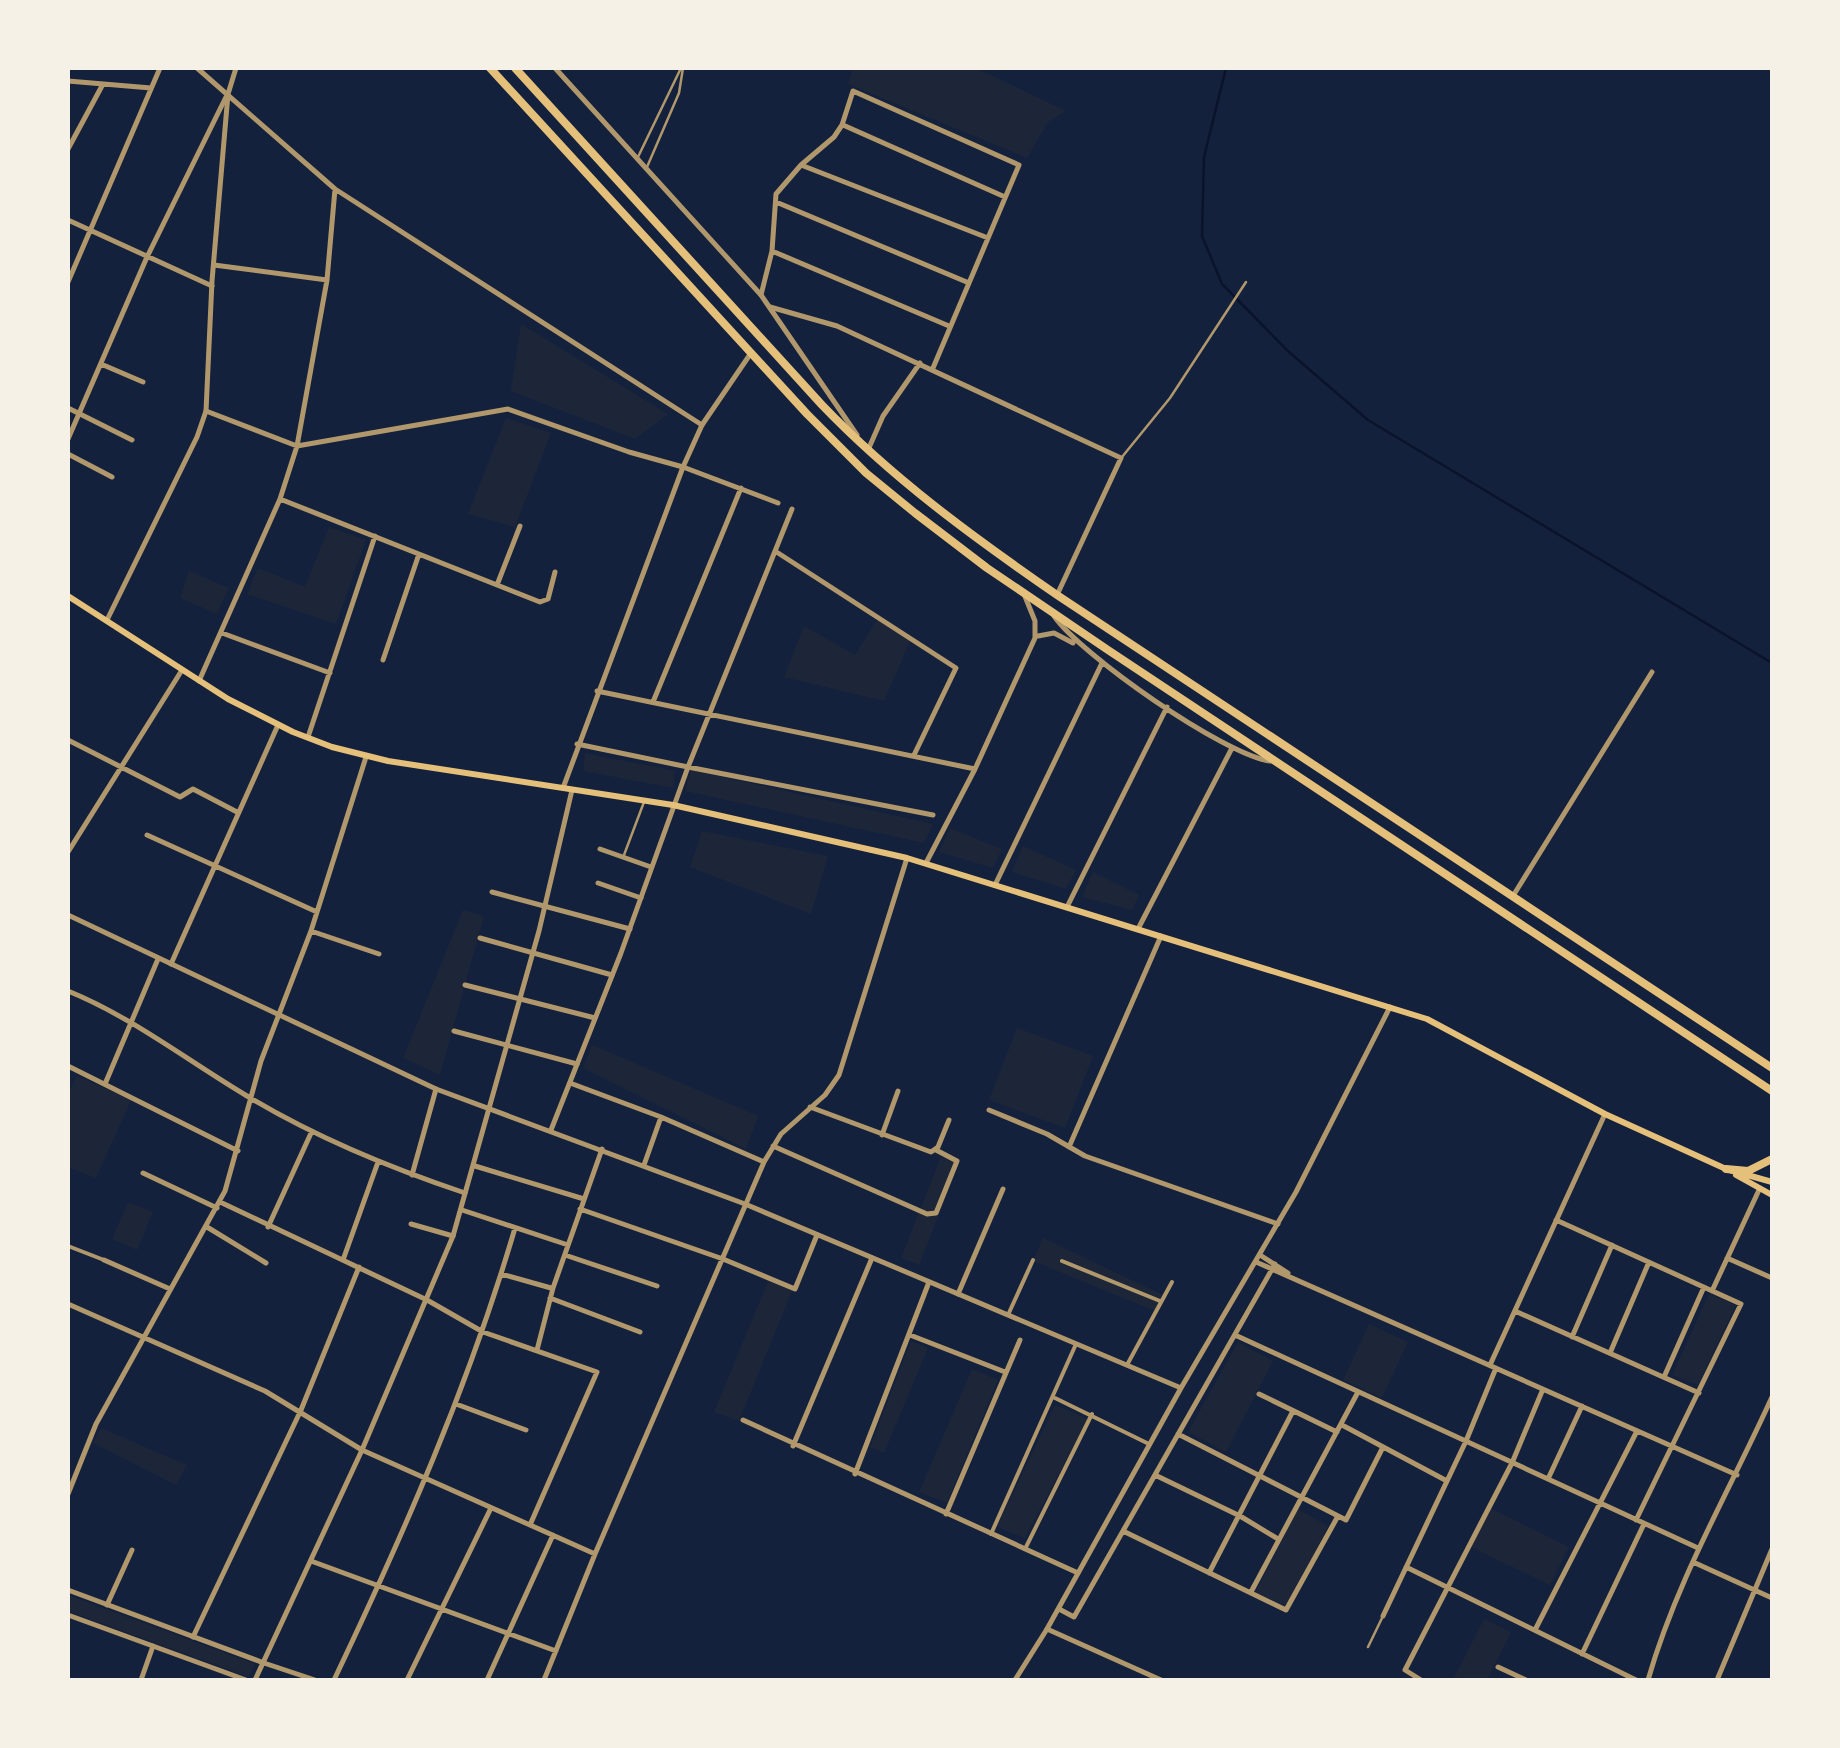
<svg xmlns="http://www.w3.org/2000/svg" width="1840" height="1748" font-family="Rubik,sans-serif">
<rect width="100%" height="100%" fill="#14213d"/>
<!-- green -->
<path fill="#1d2539" d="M853 68H976L1066 111 1048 122 1027 158 848 84Z
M521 324 668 414 635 439 511 391Z
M506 418 551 433 515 527 468 514Z
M329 527 366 540 336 624 247 594 258 568 305 587Z
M189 571 229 588 217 614 180 598Z
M877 620 910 641 884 701 784 677 804 626 855 655Z
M585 753 675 771 673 788 583 771Z
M691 770 933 824 924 843 685 791Z
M950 828 1002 849 993 868 939 852Z
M702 831 828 856 811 914 690 867Z
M1023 846 1076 870 1066 889 1012 872Z
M1093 872 1139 895 1132 910 1082 897Z
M463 910 484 916 440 1075 403 1058Z
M1017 1028 1093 1056 1065 1128 989 1100Z
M592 1045 758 1116 746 1149 583 1068Z
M77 1076 131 1100 96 1178 68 1167V1094Z
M941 1157 959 1164 919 1265 901 1258Z
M128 1202 153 1212 137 1250 112 1239Z
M1043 1238 1163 1295 1155 1311 1033 1261Z
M769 1279 792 1291 739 1421 714 1412Z
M1709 1294 1736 1305 1698 1385 1672 1375Z
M1369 1324 1408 1342 1382 1398 1343 1380Z
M911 1341 928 1348 884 1453 870 1447Z
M1238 1342 1273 1361 1226 1452 1188 1432Z
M972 1369 998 1380 947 1503 919 1492Z
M1055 1405 1088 1419 1025 1538 997 1527Z
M101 1428 187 1465 176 1485 93 1443Z
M1490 1508 1569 1547 1550 1585 1471 1547Z
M1298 1509 1328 1526 1304 1577 1285 1605 1255 1593Z
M68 1595 255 1664 249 1677 68 1611Z
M1484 1619 1511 1632 1487 1680H1453Z"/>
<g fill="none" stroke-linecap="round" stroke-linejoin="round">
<!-- stream -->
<path stroke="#0b132b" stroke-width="2.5" d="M1226 68 1204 157 1202 236 1222 284 1289 352 1368 420 1772 663"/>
<!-- service -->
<path stroke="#b1986c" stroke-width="2.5" d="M638 157 681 68
M647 167 679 93 683 68
M1122 457 1170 398 1246 282
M624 855 644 802
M1368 1647 1383 1616"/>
<!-- pedestrian -->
<path stroke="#b1986c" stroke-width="4" d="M68 1246 104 1260
M1062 1261 1160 1301
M1008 1315 1033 1260
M1127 1365 1172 1282
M1055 1398 1149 1444
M991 1534 1076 1344
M1025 1549 1092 1414"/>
<!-- minor -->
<path stroke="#b1986c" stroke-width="5" d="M197 68 335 189 702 425
M68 81 151 88
M843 125 1005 197
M68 149 103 84
M801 165 988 238
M776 202 969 283
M68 220 212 286
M772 251 949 326
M214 265 327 280
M68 282 160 68
M761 295 772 251 776 194 801 165 834 137 842 125 853 91 1019 165 933 368
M770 307 837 326 1121 458 1057 595
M101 364 143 382
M68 408 132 440
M206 411 297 446 508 409 629 452 683 467 778 503
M68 439 147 257 226 97
M868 450 883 416 920 363
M68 454 112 477
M280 499 540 602 548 599 555 572
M792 509 688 767 933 815
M775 551 956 668 914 755
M497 585 520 526
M1054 616C1081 655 1224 755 1270 761
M222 633 330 673
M1038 636 1054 633 1073 643
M383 660 419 554
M199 681 280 499 297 446 327 280 335 189
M597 691 975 769
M653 702 741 488
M308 737 375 536
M68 740 180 797 193 789 237 812
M147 835 317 912
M600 849 651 867
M68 852 182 670
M926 863 975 769 1035 638V621L1024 594
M598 883 641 898
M995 885 1102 663
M492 892 630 929
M1513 896 1652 672
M1067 907 1167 707
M1138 929 1232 748
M311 931 379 954
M480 938 612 975
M171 964 278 725
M465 985 595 1018
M68 991C132 1017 188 1061 247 1096 315 1137 390 1168 465 1193
M454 1031 577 1064
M68 1066 238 1151
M570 1083 661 1117 764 1162
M105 1084 158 959
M810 1107 931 1152 938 1147 949 1120
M989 1110 1047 1134 1085 1156 1278 1224
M882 1135 898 1091
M773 1146 927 1214 936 1213 957 1161 936 1150
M1069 1147 1161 936
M644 1165 661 1117
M475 1166 584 1199
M143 1173 217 1208
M412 1175 436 1089
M220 1202 427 1300 483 1332 597 1372 530 1525
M580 1209 723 1259 795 1289 817 1235
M462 1210 568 1245
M1556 1220 1741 1304 1636 1520
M411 1224 453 1236
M207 1227 266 1263
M268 1227 312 1131
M565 1255 657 1286
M1260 1255 1288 1273
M1727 1258 1772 1278
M104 1260 170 1289
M343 1260 378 1162
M1256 1262 1737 1475
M501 1274 551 1288
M1712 1291 1759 1190
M958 1294 1003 1189
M550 1298 640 1332
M68 1304 265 1391 362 1450 595 1554
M1515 1311 1699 1393
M910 1335 1005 1372
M1235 1335 1698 1548
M1572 1337 1612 1245
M537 1350 553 1288 602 1149
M1610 1353 1649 1262
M1490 1365 1605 1114
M1664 1377 1704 1287
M1259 1394 1337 1432
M456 1404 526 1430
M743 1420 1078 1573
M1342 1425 1447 1481
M1178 1434 1346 1520 1383 1447
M793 1446 872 1258
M855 1474 929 1282
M1155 1475 1240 1516 1278 1539
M1548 1479 1582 1406
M68 1494 96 1424 225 1191 261 1061 311 931 366 757
M946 1514 1020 1340
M1123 1531 1286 1610 1338 1516
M311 1561 556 1651
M1693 1562 1772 1598
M1406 1567 1636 1680
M1209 1573 1293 1411
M1251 1592 1358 1392
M107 1605 132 1550
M1059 1609 1074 1617 1275 1264
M1383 1616 1466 1441 1496 1368
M1047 1629 1161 1680
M1535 1630 1637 1431
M193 1637 301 1410 359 1267
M1582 1654 1644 1524
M264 1663 315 1680
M1498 1667 1526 1680
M141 1680 153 1646
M334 1680C404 1533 469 1385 515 1228
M407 1680 491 1508
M487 1680 553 1535
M544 1680 595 1554 764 1162 781 1134 825 1095 839 1075 907 858
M1421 1680 1405 1670 1512 1463 1543 1389
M1648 1680C1677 1579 1729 1492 1772 1397
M1717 1680 1772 1549"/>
<!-- tertiary -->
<path stroke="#b1986c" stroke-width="5" d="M555 68 761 295 857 435
M107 620 197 437 206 411 212 281 228 94 236 68
M563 788 683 467 702 425 751 353
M68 915 436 1089 745 1204 1181 1388
M551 1130 621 953 688 767 577 744
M68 1590 264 1663
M68 1615 246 1680
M255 1680 362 1450 453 1236 539 931 572 790
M1015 1680 1047 1629 1181 1388 1296 1192 1390 1007"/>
<!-- secondary -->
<path stroke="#e5c07b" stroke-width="6" d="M68 596 228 699 293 732 332 747 388 761 673 805 907 858 1427 1019 1605 1114 1726 1169 1772 1182
M1736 1175 1772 1195"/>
<!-- primary -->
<path stroke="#e5c07b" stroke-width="8" d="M490 68 807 414 866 473 915 513 987 568 1108 650 1772 1091
M515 68 822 405C892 478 973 537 1057 595L1772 1068
M1726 1169 1748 1171 1772 1159"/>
</g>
<!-- border -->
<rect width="1840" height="1748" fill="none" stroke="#f6f1e7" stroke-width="140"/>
</svg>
